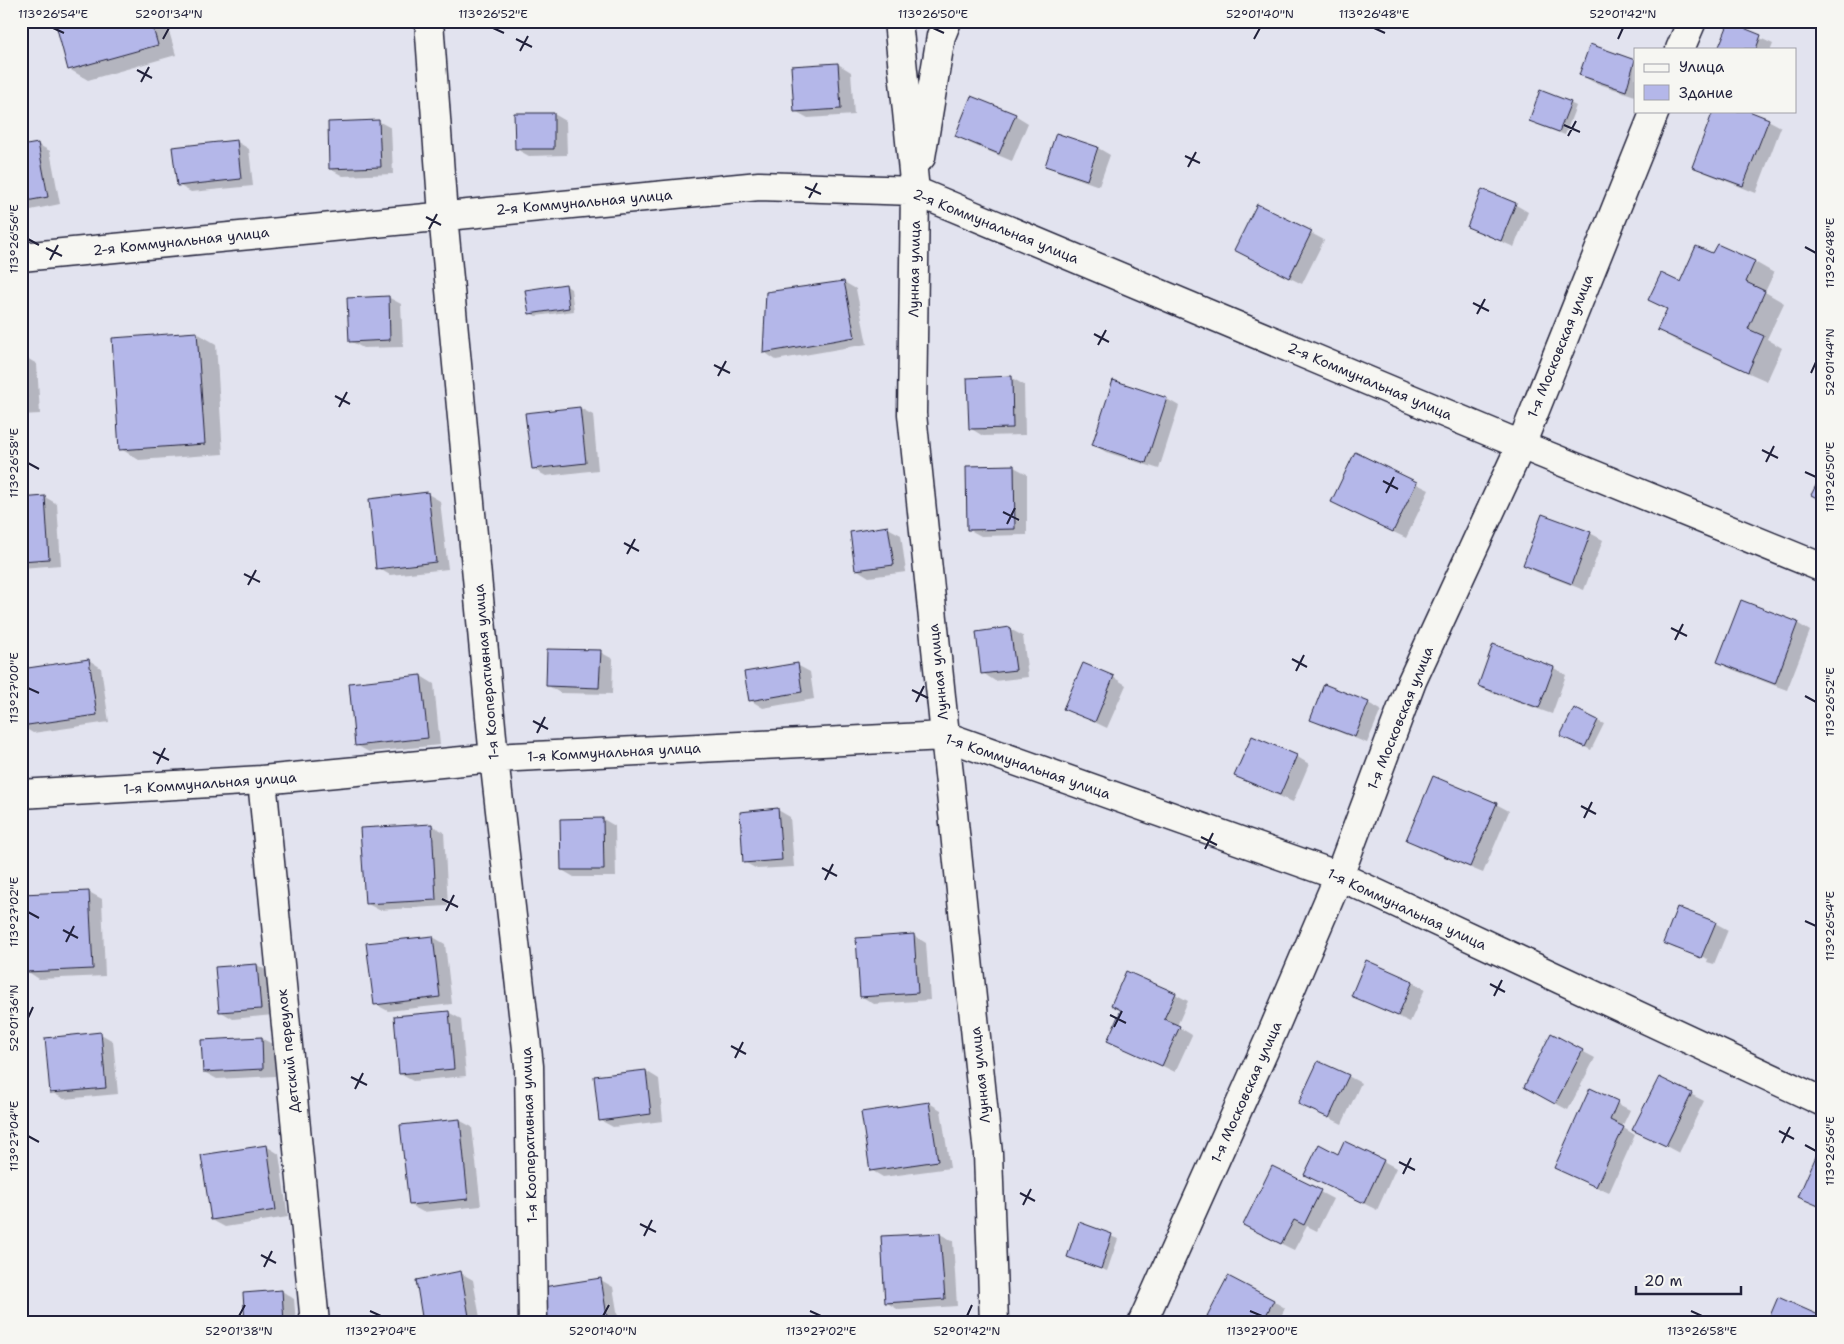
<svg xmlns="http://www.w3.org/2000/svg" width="1844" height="1344" font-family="'Shantell Sans',sans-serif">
<rect width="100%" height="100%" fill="#e2e3ef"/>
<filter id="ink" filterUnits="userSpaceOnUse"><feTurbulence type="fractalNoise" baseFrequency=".02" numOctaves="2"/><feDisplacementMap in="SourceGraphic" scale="10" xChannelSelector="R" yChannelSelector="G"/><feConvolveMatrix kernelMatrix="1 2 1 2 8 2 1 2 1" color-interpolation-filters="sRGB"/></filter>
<g filter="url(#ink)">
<!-- shadow -->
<path fill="#0003" d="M56 21H166L176 55 88 80 69 69Z
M1730 24 1773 44 1771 49H1720Z
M1590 46 1635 61V96L1593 82 1581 75Z
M838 64 851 72 854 115 808 118 795 111 792 67Z
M1570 103 1576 106 1565 135 1536 124Z
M554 114 566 121 567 155 529 156 516 149Z
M1015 115 1028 123 1012 161 969 143 957 135Z
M1768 120 1781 127 1756 193 1706 173 1693 166Z
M378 121 391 128 393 174 343 176 330 169Z
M236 141 249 149 253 186 191 192 178 185Z
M37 144 50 151 60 204 21 212V147Z
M1098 148 1110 155 1099 186 1059 172 1046 165Z
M1483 191 1516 205 1528 212 1514 247 1481 233 1469 226Z
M1311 233 1324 240 1302 284 1248 257Z
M1717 245 1755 262 1774 273 1765 292 1784 303 1767 339 1782 348 1767 381 1677 341 1658 330 1667 310 1649 300 1681 284 1713 255Z
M844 282 856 289 867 344 776 360 764 352Z
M565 285 571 289 574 311 536 316 530 313Z
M388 297 401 304 403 347 363 348 350 341Z
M197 333 216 344 223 454 139 460 121 449Z
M21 357H25L37 364 40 414 21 415Z
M1012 378 1024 385 1025 435 983 436 970 428Z
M1114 382 1167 399 1179 406 1159 469 1106 452 1094 445Z
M580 408 593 415 598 470 546 476 533 469Z
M1356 454 1429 490 1406 538 1345 509Z
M968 467H1014L1027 474V535L981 536 968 529Z
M428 494 440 501 448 569 390 575 378 568Z
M45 497 57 504 61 565 21 568V499Z
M888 528 901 535 906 572 869 577 856 569Z
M1590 533 1603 540 1584 590 1537 572 1524 565Z
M1797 623 1810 631 1787 690 1731 669 1719 662Z
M1010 629 1023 636 1028 677 995 681 983 673 978 633Z
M600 652 613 659 612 694 560 693 547 685Z
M89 660 101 668 109 722 33 733 21 726V671Z
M797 665 810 672 814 699 763 708 750 700Z
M1554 668 1566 675 1552 714 1492 693 1479 685Z
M421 676 434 684 440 745 369 752 356 745Z
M1113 677 1126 685 1107 728 1065 708Z
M1368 703 1381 710 1367 743 1324 726 1311 719Z
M1574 710 1604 724 1591 750 1568 739Z
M1296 756 1309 764 1293 802 1249 783 1236 776Z
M1496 804 1509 811 1483 873 1420 847 1407 839Z
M778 810 790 817 794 867 757 869 744 862Z
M603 819 615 826 616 877H574L562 870Z
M431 825 444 832 448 906 379 910 366 903Z
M89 892 102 899 105 976 39 979 27 971 24 895Z
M1715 923 1728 930 1714 964 1707 962 1708 959 1676 947V949L1664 942Z
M913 935 926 943 930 1000 874 1004 861 996Z
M433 937 445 944 452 1004 388 1011 375 1004Z
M257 965 269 972 273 1015 233 1019 220 1011Z
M1412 982 1425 989 1410 1022 1352 995Z
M1175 994 1188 1001 1177 1026 1192 1035 1175 1072 1108 1040Z
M448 1012 461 1019 466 1076 413 1081 400 1074Z
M101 1034 113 1041 118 1094 64 1099 51 1092Z
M1552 1035 1595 1058 1568 1110 1538 1094Z
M261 1038 274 1045 275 1076 217 1079 204 1072Z
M646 1071 659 1079 663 1121 613 1127 600 1120Z
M1348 1076 1361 1083 1342 1124 1299 1103Z
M1659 1078 1704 1101 1679 1153 1647 1136Z
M1591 1090 1630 1110 1622 1127 1635 1135 1609 1193 1556 1168Z
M929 1103 941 1110 950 1168 883 1177 871 1170Z
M459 1120 472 1127 481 1206 423 1212 410 1205Z
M266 1146 279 1154 288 1217 225 1227 212 1220Z
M1339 1155 1383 1161 1396 1168 1377 1210 1306 1175Z
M1273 1167 1333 1199 1317 1231 1307 1226 1294 1250 1257 1232Z
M1080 1224 1118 1239 1107 1271 1068 1256Z
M940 1234 953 1241 957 1306 899 1310 887 1303Z
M461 1273 473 1280 481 1323H424Z
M601 1280 613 1287 619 1323H550Z
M282 1291 294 1299 296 1323H246Z
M1273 1301 1285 1308 1278 1323H1221Z"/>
<!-- building -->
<path fill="#b4b7e9" stroke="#22223b" d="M55 21H151L158 45 68 70Z
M1729 22 1761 35 1756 49H1718Z
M1590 44 1635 60 1626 91 1579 75Z
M838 63 841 109 794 112 791 66Z
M1540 90 1571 102 1559 132 1529 121Z
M971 96 1016 114 999 154 955 136Z
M1713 111H1749L1769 119 1743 186 1692 167Z
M514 113H554V149H515Z
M379 120 381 167 329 169 328 122Z
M1056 133 1098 147 1087 180 1045 166Z
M237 140 241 179 177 186 172 147Z
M38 143 48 197 21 202V146Z
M1482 189 1516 203 1501 241 1467 227Z
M1257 204 1312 231 1289 278 1234 250Z
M1717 244 1755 261 1746 282 1765 291 1748 329 1764 336 1748 372 1657 330 1667 309 1648 300 1661 273 1680 282 1696 246 1712 253Z
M844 281 855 337 763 353 766 292Z
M566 284 569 308 529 314 525 290Z
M389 296 390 340 349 342 347 298Z
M197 332 205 444 119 450 112 338Z
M21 356H25L27 407 21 408Z
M1012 376 1013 428 969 429 967 378Z
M1113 380 1167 398 1146 463 1092 445Z
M580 407 586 463 532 469 525 413Z
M1355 452 1417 482 1393 532 1331 502Z
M1014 465 1015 529 967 530 966 466Z
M1823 472V501L1811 495Z
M428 492 436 562 376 569 369 499Z
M45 496 49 559 21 561V498Z
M1542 514 1591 532 1572 584 1523 565Z
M888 526 894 565 855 570 850 532Z
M1741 600 1798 622 1775 684 1717 662Z
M1010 627 1016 670 981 674 976 632Z
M1493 644 1554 667 1539 708 1478 686Z
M547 649 601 650 599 688 546 686Z
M89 659 97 715 21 726V669Z
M798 663 802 692 749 701 744 672Z
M1083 663 1114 676 1095 722 1063 709Z
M421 675 428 738 355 746 349 683Z
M1324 684 1369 702 1355 737 1310 720Z
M1574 708 1598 720 1585 747 1560 736Z
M1252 736 1297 755 1280 795 1234 776Z
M1433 776 1497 803 1470 867 1406 840Z
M778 808 782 860 743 863 740 812Z
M603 818 604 870H561L560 819Z
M432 824 436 900 365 904 360 828Z
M89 891 93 969 26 972 22 894Z
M1677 907 1716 922 1701 958 1663 943Z
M914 934 918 993 860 997 856 938Z
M433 936 440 997 374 1005 366 943Z
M1366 960 1413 981 1398 1016 1351 996Z
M257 964 261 1009 219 1012 215 967Z
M1126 971 1176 993 1164 1019 1180 1026 1162 1066 1107 1041 1121 1010 1111 1005Z
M449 1011 454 1069 399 1074 394 1016Z
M101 1032 106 1088 50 1093 45 1038Z
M1551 1033 1583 1050 1555 1104 1524 1087Z
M262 1037 263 1069 203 1072 201 1040Z
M1318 1061 1349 1075 1329 1118 1298 1104Z
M646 1070 651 1114 599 1121 594 1076Z
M1659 1077 1692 1093 1666 1146 1632 1130Z
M1590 1088 1618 1101 1610 1120 1624 1127 1596 1187 1554 1168Z
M929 1102 938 1161 870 1171 861 1112Z
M460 1119 468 1199 409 1205 400 1125Z
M1344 1141 1384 1160 1364 1203 1304 1175 1319 1144 1338 1154Z
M267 1145 276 1210 211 1220 201 1155Z
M1821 1145 1823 1146V1208L1798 1197Z
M1272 1166 1321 1190 1304 1225 1294 1220 1281 1244 1243 1225Z
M1823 1210V1227L1817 1225Z
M1079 1222 1112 1234 1101 1269 1067 1257Z
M940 1233 945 1299 885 1303 881 1236Z
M461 1271 470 1322 423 1323 416 1280Z
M1228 1276 1274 1300 1262 1323H1220L1207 1316Z
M601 1278 608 1323H548L543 1287Z
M282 1290 284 1323H245L243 1293Z
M1778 1297 1823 1317V1323H1767Z"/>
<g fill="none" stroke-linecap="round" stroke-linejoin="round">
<!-- minor casing -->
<g stroke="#22223b" stroke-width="31">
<path id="minor" d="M429 21 443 215 494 758 529 1066 533 1323
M898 21 915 191 912 414 988 1154 994 1323
M1680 49 1692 21
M921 157 941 36 947 21
M21 257 759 186 915 191 1521 445 1823 568
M262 780 315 1323
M21 794 262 780 494 758 945 736 1339 876 1823 1102
M1142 1323 1272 1033 1339 876 1412 681 1521 445 1655 111"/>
</g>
<!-- minor -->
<use href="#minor" stroke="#f6f6f2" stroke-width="28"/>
</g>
</g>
<!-- ticks -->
<path fill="none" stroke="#22223b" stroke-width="2" d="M53 28 64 33M493 28 504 33M933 28 944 33M1374 28 1385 33M163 39 169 28M516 39 532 47M1254 39 1260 28M1618 39 1623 28M520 51 528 36M137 70 152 78M141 82 149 67M1564 125 1580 132M1568 136 1576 121M1185 156 1200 163M1188 167 1196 152M805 187 821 194M809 198 817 183M426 217 441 225M429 229 437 214M28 239 39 245M1805 247 1816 253M46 248 62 256M50 260 58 245M1473 303 1489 311M1477 314 1485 299M1094 334 1109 342M1098 345 1106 330M714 365 730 373M1811 373 1816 362M718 376 726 361M335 396 350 404M339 407 347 392M1762 450 1778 458M1766 462 1774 446M28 463 39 469M1805 472 1816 477M1383 481 1398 489M1386 493 1394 477M1003 512 1019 520M1007 524 1015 508M624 543 639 551M627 554 635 539M244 574 260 582M248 585 256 570M1671 628 1687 636M1675 640 1683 624M1292 659 1307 667M1296 671 1304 655M28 688 39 693M912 690 928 698M1805 696 1816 702M916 702 924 686M533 721 548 729M537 733 545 717M153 752 169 760M157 764 165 748M1581 806 1596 814M1584 818 1592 802M1201 837 1217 845M1205 849 1213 833M822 868 837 876M825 880 833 864M442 899 458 907M446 911 454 895M28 912 39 918M1805 921 1816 926M63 930 78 938M66 942 74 926M1490 984 1505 992M1494 996 1502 980M1110 1015 1126 1023M28 1018 33 1007M1114 1027 1122 1011M731 1046 746 1054M735 1058 743 1042M351 1077 367 1085M355 1089 363 1073M1779 1131 1794 1139M28 1136 39 1142M1782 1143 1790 1127M1805 1145 1816 1151M1399 1162 1415 1170M1403 1174 1411 1158M1020 1193 1035 1201M1023 1205 1031 1189M640 1224 656 1232M644 1236 652 1220M261 1255 276 1263M264 1267 272 1251M370 1311 381 1316M810 1311 821 1316M1250 1311 1262 1316M1691 1311 1702 1316M239 1316 245 1305M603 1316 609 1305M967 1316 972 1305"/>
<g text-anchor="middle" stroke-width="4" stroke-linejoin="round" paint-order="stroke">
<!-- street labels -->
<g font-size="14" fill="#22223b" stroke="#f6f6f2">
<text transform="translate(584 202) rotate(-5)" y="5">2-я Коммунальная улица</text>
<text transform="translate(996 226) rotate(22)" y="5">2-я Коммунальная улица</text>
<text transform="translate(181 241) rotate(-6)" y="5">2-я Коммунальная улица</text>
<text transform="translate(914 269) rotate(-89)" y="5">Лунная улица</text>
<text transform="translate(1560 346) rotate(-68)" y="5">1-я Московская улица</text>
<text transform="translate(1370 381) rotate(23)" y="5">2-я Коммунальная улица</text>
<text transform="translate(486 672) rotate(-95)" y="5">1-я Кооперативная улица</text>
<text transform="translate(938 672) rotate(-96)" y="5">Лунная улица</text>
<text transform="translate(1400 718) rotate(-68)" y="5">1-я Московская улица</text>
<text transform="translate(614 752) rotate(-3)" y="5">1-я Коммунальная улица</text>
<text transform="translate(1028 766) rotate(19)" y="5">1-я Коммунальная улица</text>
<text transform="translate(210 783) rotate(-4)" y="5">1-я Коммунальная улица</text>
<text transform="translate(1407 909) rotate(25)" y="5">1-я Коммунальная улица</text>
<text transform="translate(288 1051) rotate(-96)" y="5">Детский переулок</text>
<text transform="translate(980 1075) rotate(-96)" y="5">Лунная улица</text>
<text transform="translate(1246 1092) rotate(-66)" y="5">1-я Московская улица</text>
<text transform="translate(529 1135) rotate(-92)" y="5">1-я Кооперативная улица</text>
</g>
</g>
<!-- margin -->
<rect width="1844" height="1344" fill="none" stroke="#f6f6f2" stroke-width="55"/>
<!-- legend -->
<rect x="1634" y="48" width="162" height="65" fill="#f6f6f2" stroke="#a1a1a9"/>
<rect x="1644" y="64" width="25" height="8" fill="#f6f6f2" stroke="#a1a1a9"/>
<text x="1679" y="72" font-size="15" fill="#22223b">Улица</text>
<rect x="1644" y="85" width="25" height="15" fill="#b4b7e9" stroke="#a1a1a9"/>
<text x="1679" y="98" font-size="15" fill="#22223b">Здание</text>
<!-- scale -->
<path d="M1636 1286v8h105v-8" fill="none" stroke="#22223b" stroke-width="2.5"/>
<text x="1644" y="1286" font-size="15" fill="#22223b" stroke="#f6f6f2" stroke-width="4" paint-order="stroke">20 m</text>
<rect x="28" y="28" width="1788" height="1288" fill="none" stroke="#22223b" stroke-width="2"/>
<g font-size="12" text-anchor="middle" fill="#22223b">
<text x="53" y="18">113°26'54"E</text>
<text x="169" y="18">52°01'34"N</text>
<text x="493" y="18">113°26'52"E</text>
<text x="933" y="18">113°26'50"E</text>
<text x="1260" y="18">52°01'40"N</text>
<text x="1374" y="18">113°26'48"E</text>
<text x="1623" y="18">52°01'42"N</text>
<text transform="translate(14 239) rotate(-90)" y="4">113°26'56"E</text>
<text transform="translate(1830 253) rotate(-90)" y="4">113°26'48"E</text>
<text transform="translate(1830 362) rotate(-90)" y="4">52°01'44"N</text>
<text transform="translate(14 463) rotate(-90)" y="4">113°26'58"E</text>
<text transform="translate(1830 477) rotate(-90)" y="4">113°26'50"E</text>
<text transform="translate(14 688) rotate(-90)" y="4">113°27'00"E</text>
<text transform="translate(1830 702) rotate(-90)" y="4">113°26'52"E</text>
<text transform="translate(14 912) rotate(-90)" y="4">113°27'02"E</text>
<text transform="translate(1830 926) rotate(-90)" y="4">113°26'54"E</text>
<text transform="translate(14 1018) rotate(-90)" y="4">52°01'36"N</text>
<text transform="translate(14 1136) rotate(-90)" y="4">113°27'04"E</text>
<text transform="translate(1830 1151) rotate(-90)" y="4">113°26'56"E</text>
<text x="239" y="1335">52°01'38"N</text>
<text x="381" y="1335">113°27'04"E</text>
<text x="603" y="1335">52°01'40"N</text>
<text x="821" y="1335">113°27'02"E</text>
<text x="967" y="1335">52°01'42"N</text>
<text x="1262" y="1335">113°27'00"E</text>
<text x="1702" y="1335">113°26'58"E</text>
</g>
</svg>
